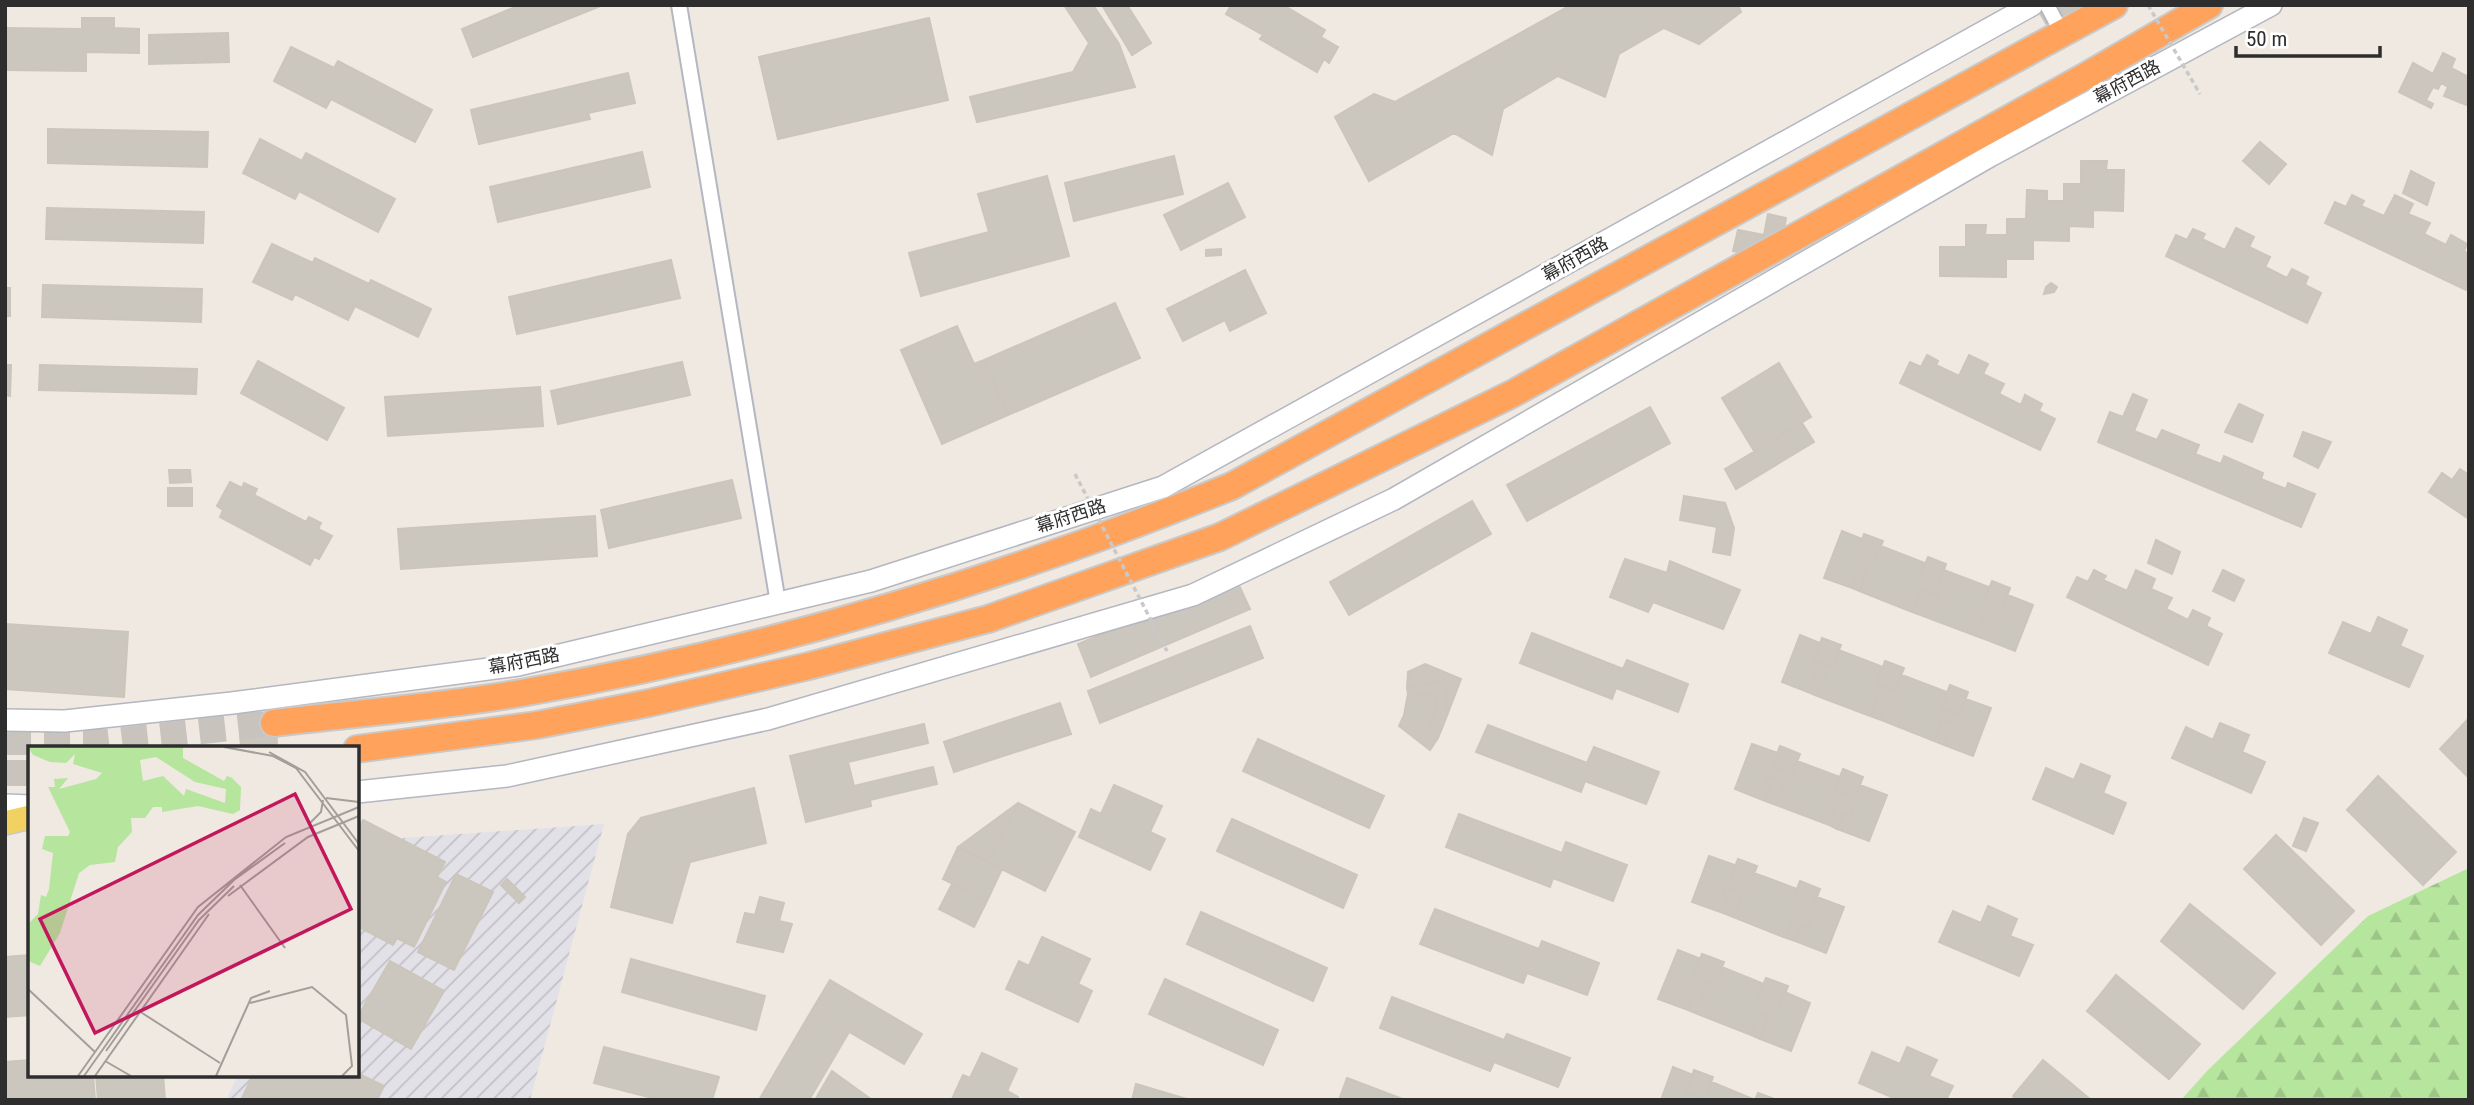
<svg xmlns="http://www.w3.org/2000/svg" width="2474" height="1105" font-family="'Roboto Condensed','Noto Sans SC',sans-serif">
<defs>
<pattern id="industrial-furrows" width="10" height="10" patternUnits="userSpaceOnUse" patternTransform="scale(1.75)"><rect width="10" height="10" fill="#e3e1e8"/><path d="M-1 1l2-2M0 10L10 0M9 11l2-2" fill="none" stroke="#c3c1c7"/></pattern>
<pattern id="forest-firs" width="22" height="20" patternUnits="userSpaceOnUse" patternTransform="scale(1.75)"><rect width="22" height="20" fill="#b6e59e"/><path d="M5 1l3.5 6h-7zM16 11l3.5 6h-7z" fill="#9dc588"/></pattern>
</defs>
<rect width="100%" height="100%" fill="#efe9e1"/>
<!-- industrial -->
<path fill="url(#industrial-furrows)" d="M604 824 530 1100H226L238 1075H357V847L360 841Z"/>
<!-- forest -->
<path fill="url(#forest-firs)" d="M2469 868V1100H2181L2208 1070 2368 916Z"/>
<!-- building -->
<path fill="#cbc7bf" stroke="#cbc5ba" stroke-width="2" d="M520 5H603L473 57 462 29Z
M1064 5H1093L1119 44 1135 87 977 122 970 97 1073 72 1089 43Z
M1102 5H1127L1151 43 1132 55Z
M1231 5H1283L1325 30 1321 37 1338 47 1329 63 1324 59 1317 72 1260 39 1263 35 1226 14Z
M1571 5H1738L1741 12 1699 44 1664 28 1619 54 1605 97 1558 76 1503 109 1492 155 1454 133 1369 181 1335 117 1374 94 1395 102Z
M2035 5H2099L2051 32Z
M82 18H114V28L139 29V53L86 52V71L5 70V28L82 29Z
M929 18 948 100 778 139 759 57Z
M228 33 229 62 149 64V35Z
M291 47 334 68 338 61 432 110 415 142 331 99 326 108 274 81Z
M2443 53 2455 59 2451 68 2469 77V106L2444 96 2448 87 2441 83 2438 89 2433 87 2426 100 2433 104 2431 108 2399 92 2413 63 2433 74Z
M628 73 635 103 588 113 590 119 479 144 471 110Z
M48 129 208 132 207 167 48 163Z
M260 139 302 161 306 153 395 199 378 232 299 191 295 199 243 173Z
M2260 142 2286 164 2269 184 2243 161Z
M642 152 650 187 498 222 490 187Z
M1174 156 1183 194 1074 221 1065 183Z
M2081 161H2107L2106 170H2124L2123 211 2093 210V227L2069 226V241L2033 240V259H2006V277L1940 276V247H1966V225H1986L1985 235H2007V219H2026L2027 190 2047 191V201H2064V184H2081Z
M2411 171 2434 183 2427 205 2403 193Z
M1047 176 1069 256 921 296 909 253 989 232 978 194Z
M1228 183 1245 217 1181 250 1164 215Z
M2352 195 2364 201 2361 206 2384 216 2395 195 2413 204 2408 214 2430 223 2424 234 2446 245 2451 235 2467 244 2464 251 2469 254V283L2466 290 2325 223 2335 202 2346 207Z
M47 208 204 212 203 243 46 239Z
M1768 214 1786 218 1778 260 1733 251 1738 230 1764 235Z
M2236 228 2254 237 2249 247 2270 257 2265 267 2287 278 2292 269 2308 277 2305 285 2321 293 2307 323 2166 256 2176 235 2187 240 2193 229 2205 234 2202 239 2225 250Z
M272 244 313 263 315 258 369 284 371 280 431 309 418 337 355 306 348 320 295 294 292 300 253 282Z
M1221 249V255L1206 256V250Z
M671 260 680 298 517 334 509 297Z
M1245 270 1266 313 1230 331 1225 320 1183 341 1167 309Z
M2051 283 2057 287 2054 292 2044 294 2046 287Z
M43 285 202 289 201 322 42 317Z
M5 288H10V316H5Z
M1115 303 1140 358 1008 415 984 360Z
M957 326 974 364 984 360 1008 415 942 444 901 350Z
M1927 355 1938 361 1936 365 1959 376 1969 355 1988 364 1983 374 2004 384 1999 394 2021 405 2025 395 2042 404 2039 411 2055 419 2040 450 1900 383 1910 362 1921 367Z
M258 361 344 408 327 440 241 393Z
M682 362 690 395 558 424 551 391Z
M1779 363 1811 417 1754 451 1722 398Z
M5 365H11L10 396 5 395Z
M40 365 197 369 196 394 39 390Z
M540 387 543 426 388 436 385 397Z
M2133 394 2147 400 2134 431 2157 440 2162 430 2199 445 2195 454 2221 464 2224 456 2263 473 2261 479 2286 489 2288 483 2315 494 2301 527 2098 442 2110 412 2123 417Z
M2239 404 2263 415 2252 442 2225 432Z
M1650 407 1670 443 1527 521 1507 485Z
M1802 423 1814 442 1736 489 1725 469Z
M2303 432 2331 442 2318 468 2294 456Z
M2460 469 2469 475V519L2429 492 2442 473 2452 480Z
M169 470H190L191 482 170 483Z
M732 480 741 518 609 548 601 510Z
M230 482 242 488 244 483 257 489 254 495 306 522 309 517 321 523 318 529 332 536 319 559 314 557 310 565 220 517 223 510 217 506Z
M168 488H192V506H168Z
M1684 496 1725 503 1734 528 1730 555 1713 552 1717 527 1680 520Z
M1472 501 1491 534 1349 615 1330 582Z
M595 516 597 556 401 569 398 529Z
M1842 531 1862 539 1856 556 1874 563 1881 546 1925 563 1919 579 1938 586 1944 570 1989 587 1983 604 2002 610 2008 595 2033 605 2015 651 1987 640 1992 627 1998 629 2001 621 1984 614 1976 636 1923 616 1929 603 1935 606 1938 596 1921 590 1912 612 1859 591 1867 570 1860 567 1852 588 1824 578Z
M1864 534 1883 541 1874 563 1856 556Z
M2156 540 2180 552 2172 574 2148 563Z
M1928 557 1946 564 1938 586 1919 579Z
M1625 559 1667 573 1670 561 1740 590 1723 629 1653 602 1648 612 1610 597Z
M1860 567 1867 570 1859 591 1852 588Z
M2094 570 2106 576 2103 580 2127 591 2136 570 2155 579 2151 589 2172 598 2166 609 2188 620 2193 610 2210 618 2206 626 2222 634 2208 665 2067 597 2077 577 2088 582Z
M2223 570 2244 580 2234 601 2213 591Z
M1236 579 1250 609 1091 677 1078 644Z
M1992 581 2010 588 2002 610 1983 604Z
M1921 590 1938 596 1935 606 1929 603 1923 616 1912 612Z
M1984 614 2001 621 1998 629 1992 627 1987 640 1976 636Z
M2378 617 2407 630 2400 646 2423 656 2409 687 2329 653 2343 622 2371 634Z
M5 624 128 632 124 697 5 689Z
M1250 626 1263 658 1100 723 1088 691Z
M1532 633 1623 669 1627 660 1688 684 1678 712 1616 688 1612 699 1520 663Z
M1800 635 1820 643 1814 660 1832 668 1839 650 1883 667 1877 684 1895 691 1902 675 1947 692 1941 708 1960 715 1966 699 1991 708 1973 756 1944 745 1950 731 1956 734 1959 725 1942 719 1934 741 1881 720 1886 707 1893 709 1896 701 1879 694 1870 716 1817 696 1825 674 1817 672 1810 693 1782 682Z
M1822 638 1841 645 1832 668 1814 660Z
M1885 661 1904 668 1895 691 1877 684Z
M1425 664 1461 679 1448 713 1445 680 1407 688 1408 672Z
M1817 672 1825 674 1817 696 1810 693Z
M1445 680 1448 713 1438 738 1430 750 1399 726 1404 715 1427 731 1435 714 1436 695 1408 694 1407 688Z
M1950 685 1968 692 1960 715 1941 708Z
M1408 694 1436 695 1435 714 1427 731 1404 715Z
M1879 694 1896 701 1893 709 1886 707 1881 720 1870 716Z
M1060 703 1071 734 954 772 944 742Z
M276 712 277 748H241L239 714Z
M2469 718V778L2440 749Z
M1942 719 1959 725 1956 734 1950 731 1944 745 1934 741Z
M2220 723 2249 735 2242 752 2265 762 2251 793 2172 758 2186 727 2213 740Z
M924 724 928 743 848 762 854 786 933 767 937 784 870 800 871 806 806 822 790 756Z
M1488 725 1587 763 1594 747 1659 772 1646 804 1585 781 1581 792 1476 752Z
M1258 739 1384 796 1369 828 1243 771Z
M1752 744 1778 753 1772 767 1792 774 1797 761 1840 777 1835 789 1855 797 1860 785 1887 795 1869 841 1837 829 1843 814 1850 816 1853 808 1837 802 1829 825 1776 805 1784 781 1769 776 1766 784 1771 785 1765 801 1735 789Z
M1780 746 1800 754 1792 774 1772 767Z
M2081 764 2110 776 2103 793 2126 803 2113 834 2033 799 2046 768 2074 780Z
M1843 769 1863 777 1855 797 1835 789Z
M1769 776 1784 781 1776 805 1765 801 1771 785 1766 784Z
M2378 776 2456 852 2423 885 2347 810Z
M1114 785 1162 806 1150 832 1165 839 1150 870 1079 837 1091 809 1101 814Z
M754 788 766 843 690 862 672 923 611 907 628 834 641 818Z
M1837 802 1853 808 1850 816 1843 814 1837 829 1829 825Z
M1018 803 1075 832 1045 891 988 862Z
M1018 803 988 862 958 847Z
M1459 814 1562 853 1566 842 1627 865 1613 901 1553 878 1550 887 1446 847Z
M2304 818 2318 823 2306 851 2293 846Z
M1232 819 1357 875 1343 908 1217 851Z
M363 820 445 862 437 877 446 882 414 947 397 938 393 945 357 926V831Z
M2276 835 2354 911 2321 945 2244 869Z
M958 847 1002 869 987 901 943 879Z
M1709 856 1735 865 1730 879 1749 887 1754 873 1797 889 1792 901 1812 910 1817 897 1844 907 1826 953 1795 941 1801 926 1807 928 1810 920 1795 914 1786 938 1733 917 1742 894 1726 888 1723 896 1729 898 1723 913 1692 902Z
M1738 859 1757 866 1749 887 1730 879Z
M456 874 493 892 454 970 418 952Z
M507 879 525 897 519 903 501 885Z
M1800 881 1820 889 1812 910 1792 901Z
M952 884 987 901 974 927 939 909Z
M1726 888 1742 894 1733 917 1723 913 1729 898 1723 896Z
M760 897 784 903 779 921 792 924 783 952 737 942 745 913 755 915Z
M2190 904 2275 973 2243 1009 2161 941Z
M1988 906 2017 919 2010 936 2033 945 2019 976 1939 942 1953 911 1981 923Z
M1435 909 1539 949 1542 941 1599 963 1587 995 1527 973 1523 983 1420 944Z
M1201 912 1327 968 1313 1001 1187 944Z
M1795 914 1810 920 1807 928 1801 926 1795 941 1786 938Z
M1042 937 1090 959 1078 984 1092 991 1078 1022 1006 989 1019 961 1029 966Z
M1678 950 1701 959 1693 976 1715 985 1722 967 1764 984 1757 1000 1779 1009 1785 992 1810 1003 1791 1051 1760 1039 1766 1021 1772 1024 1775 1018 1760 1013 1751 1035 1695 1013 1703 993 1690 987 1688 994 1694 996 1688 1010 1658 999Z
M1702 954 1724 962 1715 985 1693 976Z
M30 955V1015L5 1017V957Z
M631 959 765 996 756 1030 622 992Z
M390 961 444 991 411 1049 357 1018Z
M2116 975 2200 1044 2169 1079 2087 1011Z
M1766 978 1788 986 1779 1009 1757 1000Z
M1165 979 1278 1030 1263 1065 1149 1014Z
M830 980 922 1034 904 1064 812 1010Z
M1690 987 1703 993 1695 1013 1688 1010 1694 996 1688 994Z
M1392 997 1504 1040 1507 1034 1570 1058 1558 1087 1494 1062 1490 1071 1380 1028Z
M812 1010 849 1032 809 1100H759Z
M1760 1013 1775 1018 1772 1024 1766 1021 1760 1039 1751 1035Z
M604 1047 719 1077 712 1100H660L594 1083Z
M1907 1047 1937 1060 1929 1076 1953 1086 1946 1100H1898L1859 1083 1872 1052 1900 1064Z
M982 1053 1017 1069 1007 1091 1018 1097 1017 1100 952 1099 963 1075 970 1078Z
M30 1060V1075H93L95 1100H5V1062Z
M2043 1060 2091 1100H2018L2013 1096Z
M1673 1067 1693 1075 1686 1092 1705 1099 1712 1082 1755 1100H1661Z
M1694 1070 1713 1077 1705 1099 1686 1092Z
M832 1071 872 1100H815Z
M357 1073 384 1086 377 1100 242 1098 253 1075H357Z
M96 1075H163L165 1100H98Z
M1347 1078 1405 1100H1339Z
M1136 1084 1190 1100H1132Z
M1758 1093 1777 1100H1755Z"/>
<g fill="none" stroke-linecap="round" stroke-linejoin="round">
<!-- highway-tunnel -->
<path stroke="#c8c4bd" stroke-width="26" stroke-dasharray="26 13" stroke-linecap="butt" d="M5 742H106L274 723
M5 773H30"/>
<!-- street casing -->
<g stroke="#b4b7c1" stroke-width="18">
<path id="street" d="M679 5 778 603
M2047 5 2062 33"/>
</g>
<!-- secondary casing -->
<g stroke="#b4b7c1" stroke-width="24">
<path id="secondary" d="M5 720 65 721 232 703 518 665 871 581 1163 487 2032 5
M357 792 507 776 768 719 1193 595 1394 499 1990 156 2271 5
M5 805 30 806"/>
</g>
<!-- primary casing -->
<g stroke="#c9c9c9" stroke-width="26">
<path id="primary" d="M5 823 30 817"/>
</g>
<!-- highway casing -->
<g stroke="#c9c9c9" stroke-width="30">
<path id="highway" d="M274 723C356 713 440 707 521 693 765 651 1003 580 1232 486L2114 5
M357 749 537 725 649 703 809 666 988 619 1220 537 1512 394 2086 76 2209 5"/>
</g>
<!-- street -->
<use href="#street" stroke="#fff" stroke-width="14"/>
<!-- secondary -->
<use href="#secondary" stroke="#fff" stroke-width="21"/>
<!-- primary -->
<use href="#primary" stroke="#f2d163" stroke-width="23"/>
<!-- highway -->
<use href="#highway" stroke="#ffa35c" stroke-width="26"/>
<!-- path-bridge -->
<path stroke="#c9c9c9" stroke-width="3.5" stroke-dasharray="5 3.5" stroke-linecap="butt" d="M2148 5 2200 94
M1075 474 1167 651"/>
</g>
<g text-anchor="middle" stroke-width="6" stroke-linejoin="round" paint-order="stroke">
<!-- street labels -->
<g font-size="18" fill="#2e2e2e" stroke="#fff">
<text transform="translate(2127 82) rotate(-28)" y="6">幕府西路</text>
<text transform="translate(1575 259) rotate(-29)" y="6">幕府西路</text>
<text transform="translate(1071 516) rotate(-18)" y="6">幕府西路</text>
<text transform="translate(524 661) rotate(-11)" y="6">幕府西路</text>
</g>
</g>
<!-- overview -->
<g transform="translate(28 746)">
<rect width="331" height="331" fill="#efe9e1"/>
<path d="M0 1H155V12L196 35 199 30 204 32 213 41 212 64 205 68 170 60 134 66V61H125L117 72H103L104 86 90 101 87 116 62 119 51 127 32 187 12 220 0 215V178L10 168 13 149 18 151 21 143 25 107 14 103 17 90H40L42 86 20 41H27L26 33 40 32 31 43 68 33 74 27 45 18 47 8 38 17 22 16 5 9ZM128 11 167 36 198 43 197 57 158 43 156 50 135 30 115 35 112 14Z" fill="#b6e59e" fill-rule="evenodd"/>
<path fill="none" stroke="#a29e99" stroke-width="2" d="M196 1 245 10 268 22 331 105M241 6 277 26 331 98M298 52 331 56M281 78 293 66 295 54M212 139 257 202M200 150 280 91 331 70M0 243 67 306M222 257 284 241 318 269 324 320 314 330M111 265 192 317M78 305 171 174 206 140M77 315 103 330M50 330 170 161 258 91 331 61M56 330 170 169 206 134 257 97M67 330 181 168M188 330 223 252 242 245"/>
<path fill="#c2185b" fill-opacity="0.15" stroke="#c2185b" stroke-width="3.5" d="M267 48 323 163 67 287 12 173Z"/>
<rect width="331" height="331" fill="none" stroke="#2e2e2e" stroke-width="3.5"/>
</g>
<!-- border -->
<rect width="2474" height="1105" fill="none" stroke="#2e2e2e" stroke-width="14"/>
<!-- scale -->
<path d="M2236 46v10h144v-10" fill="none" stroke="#2e2e2e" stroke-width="3.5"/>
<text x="2246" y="46" font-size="21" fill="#2e2e2e" stroke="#ffffff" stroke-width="5" paint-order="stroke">50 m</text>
</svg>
